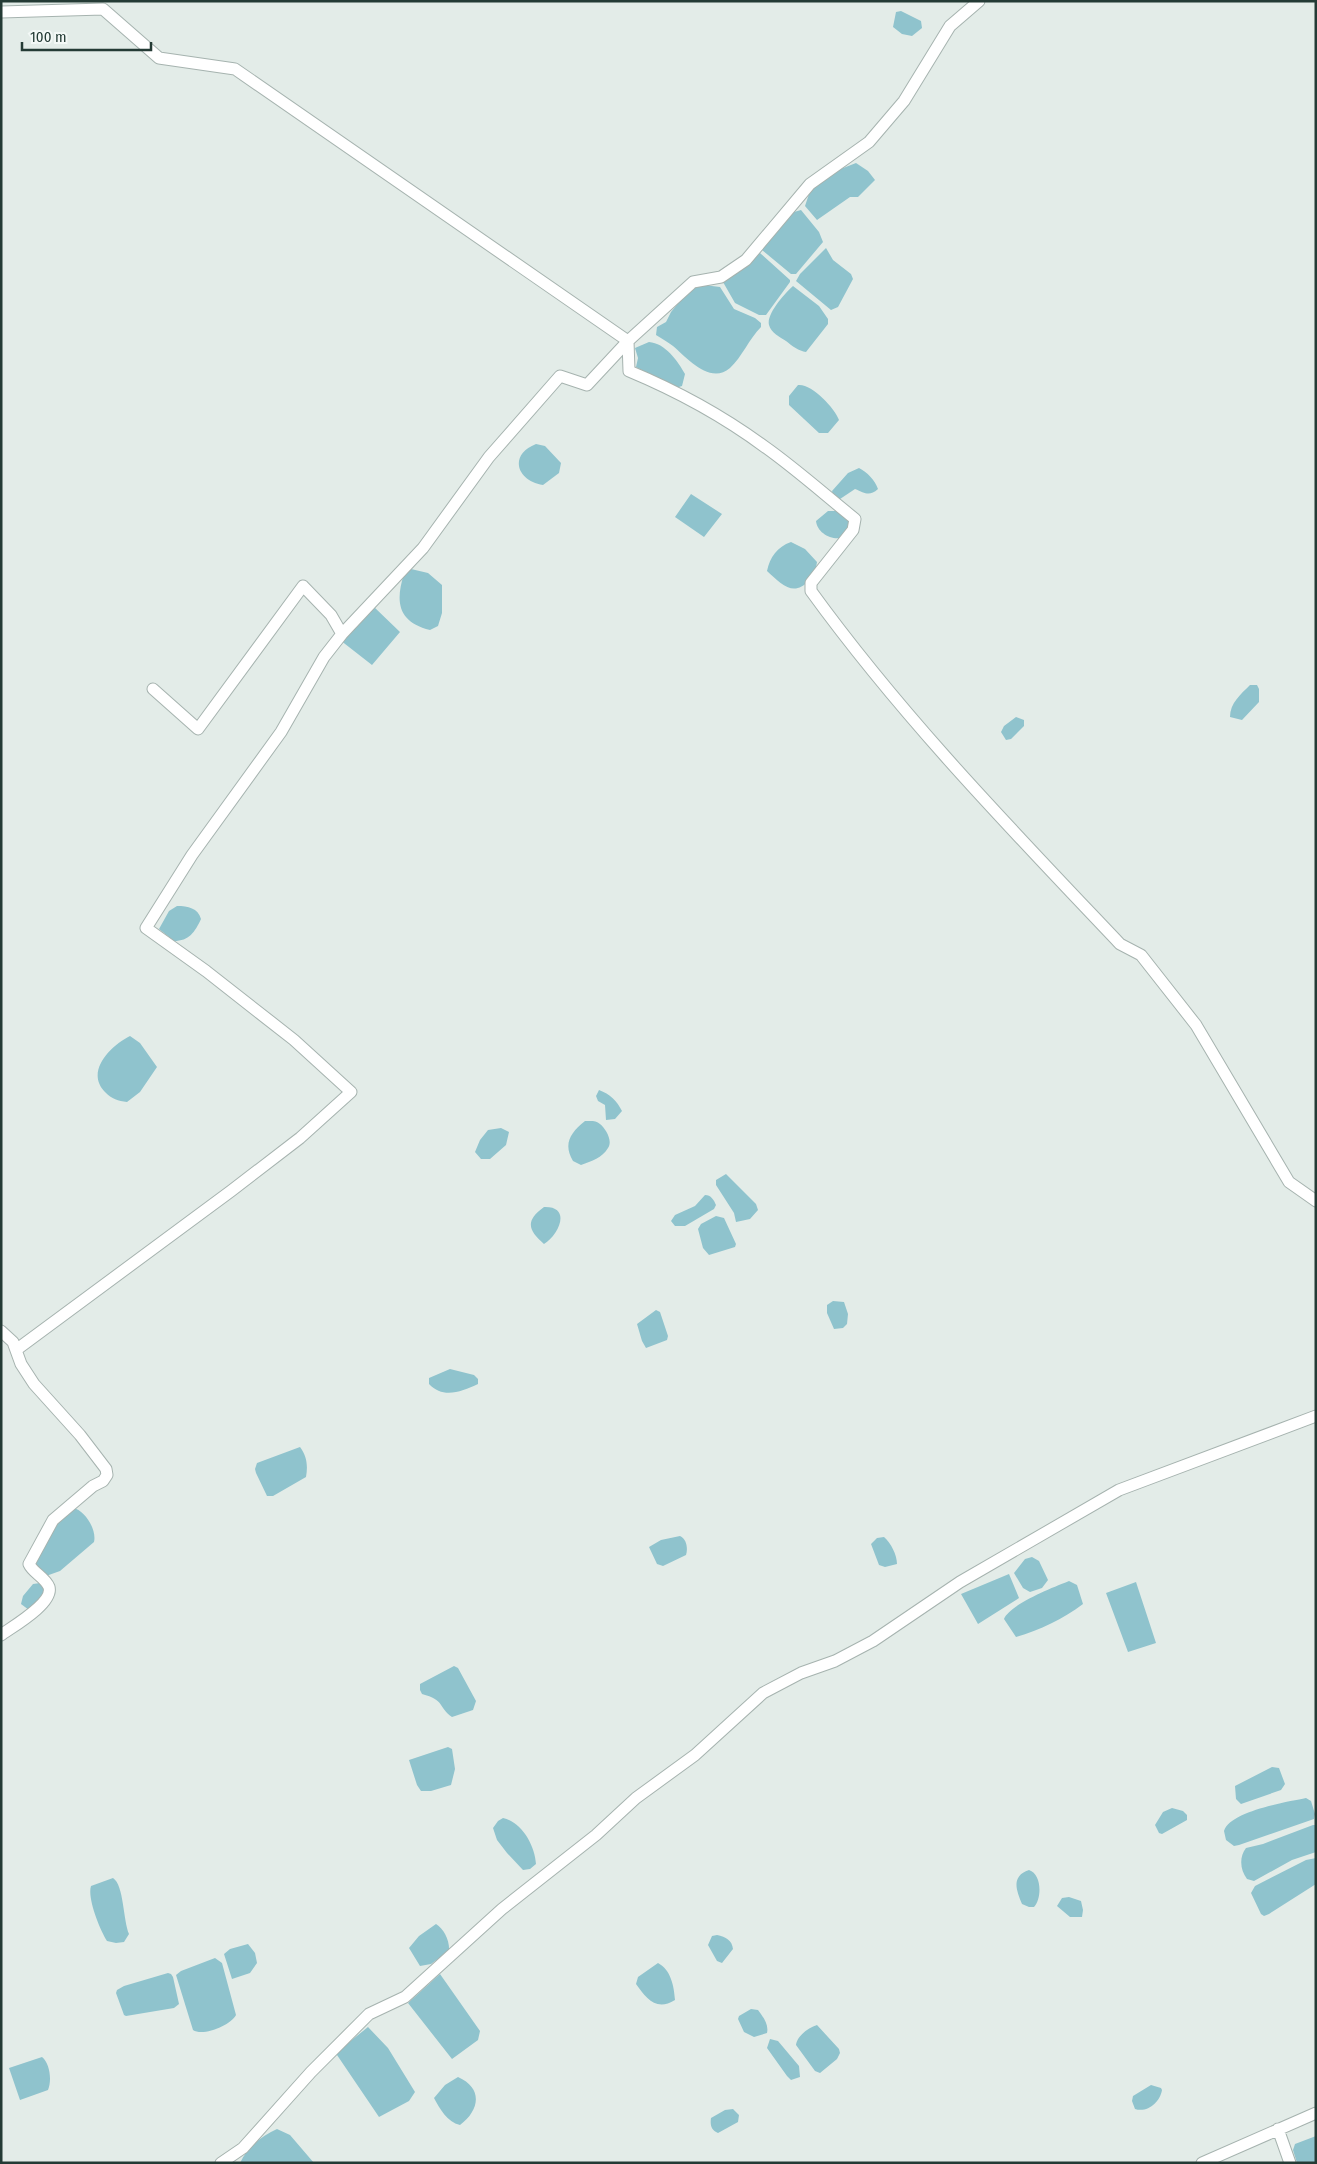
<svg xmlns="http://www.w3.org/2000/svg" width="1317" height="2164" font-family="'Fira Sans Condensed',sans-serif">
<rect width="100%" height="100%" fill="#e3ece8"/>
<!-- water -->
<path fill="#8fc3cd" d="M901 11 921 21 922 28 912 36 902 34 893 27 896 12Z
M856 163 868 171 875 180 858 197H850L817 220 805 206 810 191 833 172Z
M801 210 819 232 823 242 796 274H791L762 250 763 244 794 212Z
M826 248 833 260 851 274 853 279 838 307 831 310 796 281 800 274Z
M760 253 790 280V282L766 315H759L735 303 723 282 756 254Z
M704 285 720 287 734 309 755 318 761 323V327C749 339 742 357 730 368 710 385 687 358 673 346 668 342 662 339 656 335L657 327 666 322 671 312 689 290Z
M793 286 819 306 828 319V324L806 352C799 351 792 346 786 341 780 337 771 333 769 325 766 314 786 292 793 286Z
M649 342C665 343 678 361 685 374L682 386 676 388 636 367 638 358 635 348Z
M798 385C811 383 835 408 839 420L828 433H819L789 405V396Z
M536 444 545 446 561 463 559 473 543 485C517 481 508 455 536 444Z
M859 468C867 472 875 480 878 489 869 497 865 493 855 489L840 499 833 494 832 491 848 473Z
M691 494 722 514 704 537 675 517Z
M828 511H840L848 518 849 528 841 538C830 540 817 532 816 521Z
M791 542 805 549 817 562C816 569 814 574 809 580 794 598 781 584 767 571 770 557 777 547 791 542Z
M411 569 428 573 442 585V613L438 626 430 630C398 622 395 602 404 574Z
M373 606 400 632 372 665 340 640Z
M1250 685H1257L1259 689V702L1242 720 1230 717C1230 703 1241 694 1250 685Z
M1016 717 1024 720V726L1011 739 1006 740 1001 732 1004 726Z
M177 906C188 906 198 908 201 919 195 932 189 941 174 941L159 929 169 911Z
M130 1036 140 1043 157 1067 140 1092 127 1102C118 1101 112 1099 105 1092 85 1072 110 1046 130 1036Z
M599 1090C610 1094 617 1101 622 1111L615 1119 606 1120 605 1105 598 1101 596 1096Z
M585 1121C590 1121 596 1120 600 1124 606 1129 613 1141 608 1148 602 1158 592 1161 581 1165L573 1161C563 1144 570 1133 585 1121Z
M501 1128 509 1132 506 1145 490 1159H481L475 1152 480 1140 488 1130Z
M726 1174 756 1204 758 1210 750 1219 736 1222 734 1213 716 1185V1180Z
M705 1195C711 1195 714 1200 716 1205L714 1209 685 1226H675L671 1221 675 1215 695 1206Z
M544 1207C572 1206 559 1235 544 1244 528 1230 525 1221 544 1207Z
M716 1216 724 1218 736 1244 735 1247 709 1255 703 1248 698 1229 701 1224Z
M833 1301 844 1302 848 1314 847 1324 843 1328 834 1329 827 1313V1305Z
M656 1310 660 1312 668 1336 667 1340 646 1348 642 1341 637 1324Z
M450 1369 474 1375 478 1379V1384C461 1392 443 1399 429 1384V1378Z
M300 1447C307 1456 308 1466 306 1477L273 1496H267L256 1473 255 1469 257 1463Z
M73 1508C85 1510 97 1530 94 1542L60 1571 46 1576 35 1566C33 1546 60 1521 73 1508Z
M680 1536C687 1539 688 1549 686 1555L663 1566 657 1564 649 1547 661 1540Z
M884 1537C891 1543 897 1555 897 1564L885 1567 879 1565 871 1544 877 1538Z
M1032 1557 1039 1561 1048 1580 1042 1588 1030 1592 1023 1588 1014 1573 1025 1559Z
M1009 1574 1019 1598 978 1624 961 1594Z
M1069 1581 1077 1585 1083 1604C1063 1619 1040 1630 1016 1637L1004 1619C1010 1604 1054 1587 1069 1581Z
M1136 1582 1156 1643 1128 1652 1106 1593Z
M40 1583 44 1585 45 1592 29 1610 21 1604 23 1596 33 1584Z
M454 1666 458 1668 476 1701 473 1710 452 1717C438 1707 445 1700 422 1694L420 1690V1684Z
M448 1747 452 1749 455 1769 451 1785 431 1791H421L417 1785 409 1760Z
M1272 1767 1279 1768 1285 1784 1281 1790 1241 1804 1236 1799 1235 1786Z
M1306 1798 1311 1801 1315 1814 1314 1819 1239 1845 1234 1846 1226 1840 1224 1831C1230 1811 1287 1802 1306 1798Z
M1172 1808 1183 1811 1187 1815V1820L1162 1834 1159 1833 1155 1825 1163 1812Z
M503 1818C522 1822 535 1846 536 1864L530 1869 523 1870 507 1853 497 1840 493 1828 498 1821Z
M1313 1825H1316V1852L1292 1860 1254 1881 1247 1879C1240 1870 1239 1857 1246 1848L1263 1844Z
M1316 1858V1884L1269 1914 1264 1916 1261 1914 1251 1893 1255 1886 1306 1860Z
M1029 1870C1042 1874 1042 1899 1034 1907H1029L1022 1904C1016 1890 1011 1876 1029 1870Z
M113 1878C124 1885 123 1920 129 1934L124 1942 116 1943 107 1941C100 1930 87 1898 91 1886Z
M1069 1897 1081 1901 1083 1910 1082 1917H1070L1057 1906 1062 1898Z
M436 1924C444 1929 450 1941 449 1951L431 1964 420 1966 409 1948 419 1936Z
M717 1935C726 1937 732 1940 733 1949L722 1963 717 1961 708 1945 712 1936Z
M248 1944 255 1953 257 1963 250 1973 232 1979 224 1954 230 1949Z
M215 1958 222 1963 236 2015C231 2025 203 2037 193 2030L176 1975 181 1971Z
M658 1963C671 1970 674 1986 675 2000 656 2012 646 1998 636 1984L638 1977Z
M168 1973 171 1974 173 1977 179 2004 174 2008 126 2016 124 2015 116 1993 117 1990 124 1986Z
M440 1974 480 2031 478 2040 452 2059 408 2003Z
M751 2009 758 2010C763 2017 769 2024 767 2033L754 2037 744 2032 738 2019 739 2016Z
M817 2025 839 2049 840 2053 837 2059 820 2073 815 2071 796 2045C797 2036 808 2028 817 2025Z
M368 2027 388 2048 415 2092 409 2101 379 2117 337 2055V2052Z
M770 2039 778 2041 799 2066 800 2077 791 2080 787 2076 767 2048Z
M42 2057C50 2063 52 2081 48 2090L20 2100 9 2068Z
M458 2077C483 2088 480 2110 460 2125 447 2122 440 2109 434 2098L445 2085Z
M1151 2085 1161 2088 1162 2090C1160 2102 1148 2113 1135 2109L1132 2101 1133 2096Z
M733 2109 739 2115 738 2122 718 2133C711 2130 710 2125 711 2118L725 2110Z
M277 2129 290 2135 314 2163H240C247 2147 262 2136 277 2129Z
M1316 2136V2163H1297L1293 2150 1295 2144Z"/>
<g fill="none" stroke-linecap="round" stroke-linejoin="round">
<!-- minor casing -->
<g stroke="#a6b3af" stroke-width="13">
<path id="minor" d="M1 12 103 9 159 58 235 69 628 341 629 371C677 391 723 416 765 447 796 469 825 495 855 519L853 530 811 583V591C903 718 1013 831 1120 944L1141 955 1196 1025 1289 1182 1316 1201
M153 689 198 729 303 586 331 615 342 634 423 548 489 457 560 376 587 385 628 341 693 282 721 277 746 260 810 184 869 142 904 101 950 26 979 1
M1 1331 13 1342 21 1364 34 1384 80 1435 106 1469 107 1475 103 1481 93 1486 53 1520 29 1564C33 1573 45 1577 49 1587 54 1603 12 1627 1 1635
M16 1350 231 1191 300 1138 351 1092 294 1040 206 971 146 928 192 855 281 732 324 657 342 634
M1278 2129 1290 2163
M221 2163 243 2148 311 2072 369 2014 405 1997 502 1909 596 1835 636 1798 695 1755 763 1693 801 1673 835 1661 873 1641 960 1582 1119 1490 1316 1416
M1202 2163 1316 2113"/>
</g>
<!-- minor -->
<use href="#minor" stroke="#fff" stroke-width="11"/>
</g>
<!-- border -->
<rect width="1317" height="2164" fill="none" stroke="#243b35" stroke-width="5"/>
<!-- scale -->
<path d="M22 42v8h129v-8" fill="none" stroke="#243b35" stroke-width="2.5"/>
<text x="30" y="42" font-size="15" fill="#243b35" stroke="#f3f8f6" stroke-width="4" paint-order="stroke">100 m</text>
</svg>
